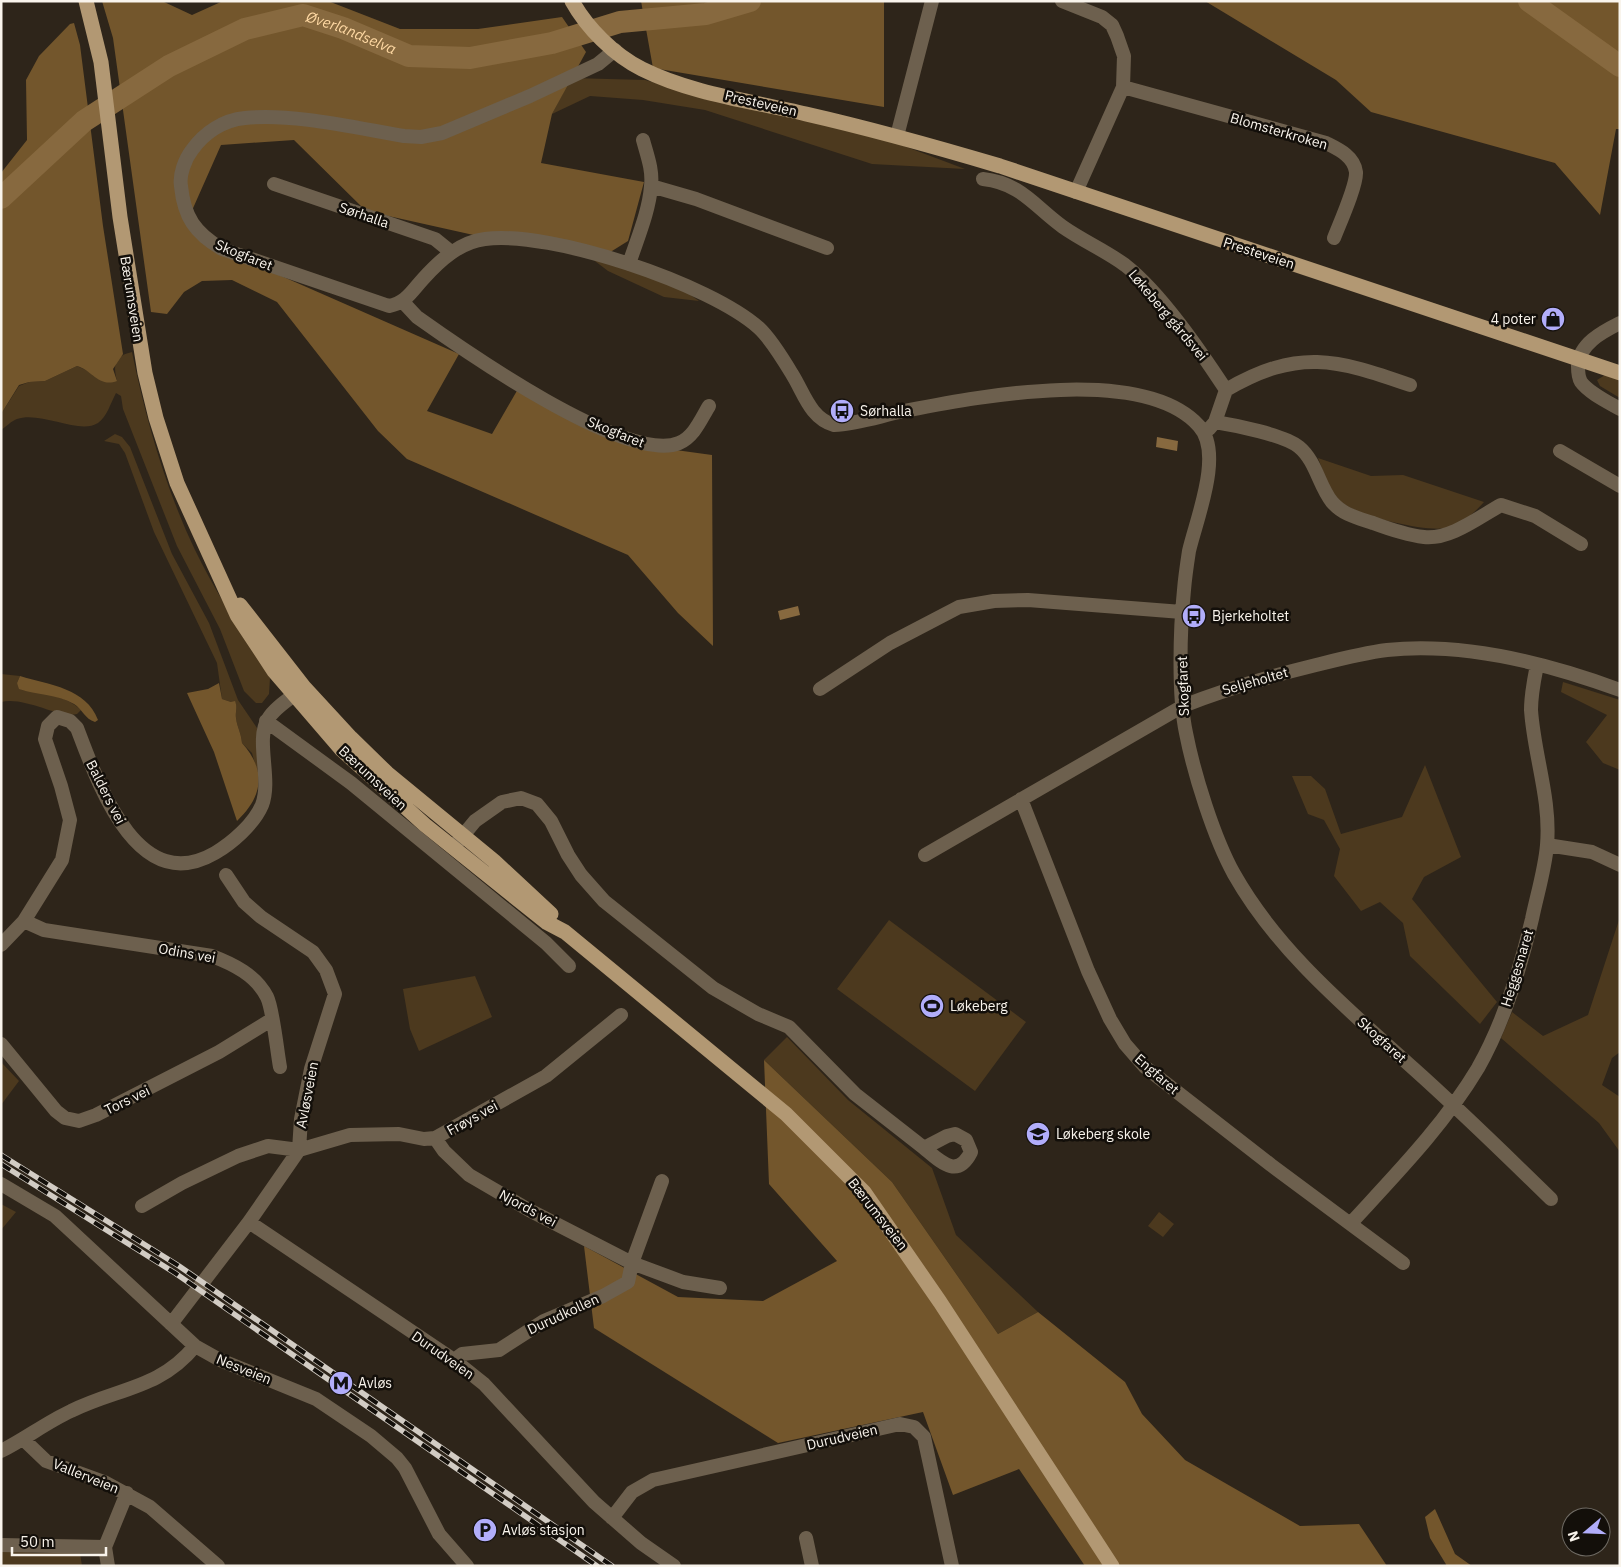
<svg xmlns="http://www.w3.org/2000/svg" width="1621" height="1567" font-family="'IBM Plex Sans',sans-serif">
<rect width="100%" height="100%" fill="#2e251a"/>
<!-- green -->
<path fill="#4c391e" d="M571 78 645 80 710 98 880 137 965 169 872 164 705 110 643 100 590 96 552 114Z
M587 255 678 286 699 301 664 297 608 271Z
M132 352C146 420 165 487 195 550 217 595 244 636 270 678L269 694 262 703H256L244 691 220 629 177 546 123 409 121 396 116 393C111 402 107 417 98 423 79 435 42 411 17 419 11 421 6 427 1 430V414L19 386 29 382 45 381 77 366 90 372 117 381C113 365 114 356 132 352Z
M1605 375 1620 380V398L1600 386 1597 380Z
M115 434 122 437 130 447 172 554 209 623 238 700 257 728 259 778 252 753 242 743C241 732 237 727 236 718 235 712 238 708 235 702H231L222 699 217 663 154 532 125 453 119 444 104 441Z
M1318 458 1371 476 1403 475 1484 502C1474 513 1462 525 1447 528 1425 532 1362 517 1344 504 1329 493 1324 473 1318 458Z
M1 674 20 676 17 683 22 690C41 692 67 696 81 710L77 714C60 719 25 696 1 702Z
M1563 682 1620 700V770L1603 763 1586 742 1607 715 1561 692Z
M1425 765 1461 857 1424 877 1412 899 1497 1002 1480 1024 1410 956 1403 923 1380 902 1361 911 1334 876 1340 849 1324 820 1308 814 1292 776H1311L1325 789 1341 834 1402 817Z
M1620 917V1052L1612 1058 1602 1085 1620 1097V1152L1599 1123 1501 1038 1512 1012 1543 1036 1588 1015Z
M889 920 1026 1022 975 1091 837 989Z
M475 976 492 1017 419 1051 410 1029 403 989Z
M787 1037 848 1100 932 1168 956 1235 1038 1312 998 1334 892 1182 764 1060Z
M1 1062 19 1081 1 1105Z
M1 1204 16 1212 1 1230Z
M1159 1212 1174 1224 1163 1237 1148 1226Z
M10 1549 34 1553H80L82 1566H1V1552Z"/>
<!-- forest -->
<path fill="#73562c" d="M102 1H162L192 15 223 1H328L400 29H478L562 17 586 52 552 114 541 163 644 182 628 241 604 256 487 238 366 211 294 140 221 145 190 215 204 242 459 354 427 411 492 434 518 389 661 448 712 455 713 646 678 613 628 555 407 459 378 431 277 302 232 280 202 281 184 292 167 314 151 312 113 38Z
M641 1H884V107L653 68Z
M1205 1H1620V129H1616L1600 215 1555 163 1371 112 1336 80Z
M74 23 80 45 103 226 123 354 113 369 117 381C99 388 92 370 77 366L45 381 29 382 19 385 1 414V173L27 140 26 80 39 56 70 24Z
M20 676C50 685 86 688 98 720L95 722C85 719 82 709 74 704 57 694 36 695 19 689L17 683Z
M219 683 222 699 231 702 235 701C238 708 235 712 236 718 237 727 241 732 242 743 266 770 264 795 237 821L214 752 187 693 208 689Z
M764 1060 892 1182 998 1334 1038 1312 1125 1382 1142 1414 1185 1460 1300 1526 1359 1524 1387 1566H1085L1019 1469 953 1495 923 1412 778 1443 594 1328 584 1246 678 1297 763 1301 837 1261 769 1184Z
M1435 1509 1455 1554 1472 1566H1447L1430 1538 1425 1517Z"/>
<!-- water -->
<path fill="#87693f" d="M1157 437 1178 441 1177 451 1156 447Z
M798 606 800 615 780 620 778 611Z"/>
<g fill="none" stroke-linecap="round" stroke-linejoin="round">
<!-- river -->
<g stroke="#87693f" stroke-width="22">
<path d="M1529 1 1620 66"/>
<path id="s1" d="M1 198 84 121 169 66 245 29 303 15 343 28 409 56 470 58 552 43 620 22 706 14 750 1"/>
</g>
<!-- minor -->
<path stroke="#6d604e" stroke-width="14" d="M1062 1 1102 17 1112 25 1117 36 1124 56 1123 87 1076 192
M615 50 598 64 530 96 442 133 421 137 404 136C356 128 293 113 245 118 223 120 204 133 192 150 185 159 179 175 181 186 184 217 195 233 222 249L389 306C406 303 412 291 423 279 440 260 460 242 485 239 550 230 710 284 759 328 771 339 783 359 792 374 804 393 810 418 834 425 857 424 880 416 904 411 977 397 1143 364 1199 426 1224 453 1196 520 1189 551 1187 564 1185 577 1184 590 1180 629 1178 695 1186 733 1194 774 1214 838 1234 874 1278 952 1349 1010 1414 1069 1461 1111 1506 1155 1551 1199
M1123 87 1326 143C1338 149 1354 156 1356 172 1357 185 1339 225 1334 238
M897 136 932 1
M983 179C1021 183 1035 207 1063 227 1083 241 1106 251 1125 265 1161 293 1201 352 1226 390L1215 422 1209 429
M274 184 435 239 451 252
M651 186 696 199 827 248
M629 264C637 239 649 212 651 186 653 170 647 155 643 140
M403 302 417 317C462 349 627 465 679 443 694 437 701 419 709 406
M1620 323C1602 332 1579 344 1578 366 1578 372 1578 377 1581 382 1589 393 1608 402 1620 409
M1226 390C1298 348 1336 359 1410 385
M1215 422C1234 425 1285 435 1299 447 1316 461 1319 486 1332 502 1343 515 1358 518 1373 523 1389 529 1407 535 1424 537 1450 540 1479 517 1501 505L1535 516 1581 544
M1560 451 1620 486
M820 689 890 643 959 607 994 601 1028 600 1182 612
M266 721 351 783 546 943 569 966
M1021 799 1088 971 1110 1019 1125 1044 1145 1067 1271 1165 1403 1263
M456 844 475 821 502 802 521 798 537 804 551 821 568 855 581 875 604 901 713 988 758 1014 789 1027 855 1094 924 1148
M1547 845 1592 852 1620 865
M925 855 1183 706C1226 689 1271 676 1316 665 1340 659 1363 653 1387 650 1465 642 1547 663 1620 690
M24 921 44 930 212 956C233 964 256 975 267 997 273 1009 277 1051 280 1067
M1 945 24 921 62 860 70 820 61 786 45 739 48 726 57 717 70 721 77 728C98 783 137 898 215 853 232 843 254 824 262 805 272 779 255 740 268 719 275 707 291 698 302 689
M1 1044 56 1111 65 1118 79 1121 96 1115 219 1052 271 1020
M955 1134 966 1140 971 1152C957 1180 940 1161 924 1148L947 1136Z
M435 1138 444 1151 469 1175 529 1210 632 1263 683 1282 720 1288
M1 1184 55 1216 195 1346 220 1360 316 1399 371 1436 397 1458 405 1468 439 1534 467 1566
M142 1206 182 1183 238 1156 268 1146 299 1150 350 1135 399 1134 424 1139 435 1138 546 1076 621 1015
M249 1222 454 1360 484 1384 594 1502 641 1543 674 1566
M1351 1223C1396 1174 1444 1125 1478 1068 1504 1022 1520 970 1532 919 1537 895 1545 869 1547 845 1551 799 1534 755 1531 710 1531 694 1534 680 1537 665
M171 1324 249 1222 299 1150 301 1119 311 1069 335 994 326 970 313 952 261 917 244 902 226 875
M454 1360 462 1354 499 1350 544 1321 603 1296 628 1282 632 1263 662 1181
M23 1439 46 1461 104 1482 150 1507 218 1566
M1 1451C25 1439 47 1422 71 1411 117 1388 160 1389 195 1346
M612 1518 632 1492 653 1480 900 1424 914 1427 924 1437 952 1566
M806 1538 812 1566
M1 1545 105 1547
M108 1566 105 1547 127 1493"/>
<!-- major -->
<path stroke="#b29873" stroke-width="15" d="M86 1 101 62 120 217 145 373 156 418 177 483 237 615 274 671 342 750 425 825 546 922 565 932 786 1114 864 1192 940 1302 1112 1566
M572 1C587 28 614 55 642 69 692 94 752 101 806 114 872 129 936 147 1000 166L1620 373
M240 605 304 687 351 738 387 773 494 861 551 914"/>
<!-- rail casing -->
<g stroke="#d2ccc4" stroke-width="5.5">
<path id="rail" d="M1 1155 179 1266 612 1566
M1 1164 175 1273 597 1566"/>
</g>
<!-- rail -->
<use href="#rail" stroke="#130f0a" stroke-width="4" stroke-dasharray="11" stroke-linecap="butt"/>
</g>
<!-- icons -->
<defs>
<g id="shop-disc" transform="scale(1.25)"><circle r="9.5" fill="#b1adfa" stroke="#130f0a"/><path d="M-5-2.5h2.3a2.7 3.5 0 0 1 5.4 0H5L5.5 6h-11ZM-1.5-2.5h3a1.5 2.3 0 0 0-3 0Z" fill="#111"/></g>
<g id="bus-disc" transform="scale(1.25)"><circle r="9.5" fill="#b1adfa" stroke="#130f0a"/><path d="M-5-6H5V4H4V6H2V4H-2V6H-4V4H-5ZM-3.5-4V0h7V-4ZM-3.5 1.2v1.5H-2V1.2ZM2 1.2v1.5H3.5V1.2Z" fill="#111"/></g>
<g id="stadium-disc" transform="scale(1.25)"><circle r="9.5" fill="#b1adfa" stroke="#130f0a"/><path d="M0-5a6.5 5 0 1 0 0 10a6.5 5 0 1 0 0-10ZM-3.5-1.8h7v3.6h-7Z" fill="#111"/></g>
<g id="school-disc" transform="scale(1.25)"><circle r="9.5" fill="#b1adfa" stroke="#130f0a"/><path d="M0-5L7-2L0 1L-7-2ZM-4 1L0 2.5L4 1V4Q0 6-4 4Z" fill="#111"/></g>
<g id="metro-disc" transform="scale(1.25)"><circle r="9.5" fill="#b1adfa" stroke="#130f0a"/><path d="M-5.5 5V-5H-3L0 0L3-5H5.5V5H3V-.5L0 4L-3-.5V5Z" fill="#111"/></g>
<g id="parking-disc" transform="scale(1.25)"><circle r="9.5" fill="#b1adfa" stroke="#130f0a"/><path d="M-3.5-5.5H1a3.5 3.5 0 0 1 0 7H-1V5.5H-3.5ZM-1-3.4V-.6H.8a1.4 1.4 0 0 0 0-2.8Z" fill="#111"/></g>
</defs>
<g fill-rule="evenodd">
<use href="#shop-disc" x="1553" y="319"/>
<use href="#bus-disc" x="842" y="411"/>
<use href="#bus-disc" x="1194" y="616"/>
<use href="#stadium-disc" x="932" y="1006"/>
<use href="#school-disc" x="1038" y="1134"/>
<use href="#metro-disc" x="341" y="1383"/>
<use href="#parking-disc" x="485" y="1530"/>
</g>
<g text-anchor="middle" stroke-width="5" stroke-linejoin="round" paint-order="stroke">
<!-- street labels -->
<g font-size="14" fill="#f9f4ec" stroke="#130f0a">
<text transform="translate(761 103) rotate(13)" y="5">Presteveien</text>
<text transform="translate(1279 131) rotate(16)" y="5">Blomsterkroken</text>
<text transform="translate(364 215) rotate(19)" y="5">Sørhalla</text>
<text transform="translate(1259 253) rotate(18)" y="5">Presteveien</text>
<text transform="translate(244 255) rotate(22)" y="5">Skogfaret</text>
<text transform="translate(132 299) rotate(81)" y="5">Bærumsveien</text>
<text transform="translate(1168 315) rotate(50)" y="5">Løkeberg gårdsvei</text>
<text transform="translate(616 432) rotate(22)" y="5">Skogfaret</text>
<text transform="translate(1255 681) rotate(-16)" y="5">Seljeholtet</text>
<text transform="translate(1183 686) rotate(-92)" y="5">Skogfaret</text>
<text transform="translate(373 778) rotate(43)" y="5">Bærumsveien</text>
<text transform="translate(106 792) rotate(63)" y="5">Balders vei</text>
<text transform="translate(187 953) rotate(10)" y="5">Odins vei</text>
<text transform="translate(1517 968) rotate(-73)" y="5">Heggesnaret</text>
<text transform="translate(1382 1040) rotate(42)" y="5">Skogfaret</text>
<text transform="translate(1157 1074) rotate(41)" y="5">Engfaret</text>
<text transform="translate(307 1095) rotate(-79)" y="5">Avløsveien</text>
<text transform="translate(127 1100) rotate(-26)" y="5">Tors vei</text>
<text transform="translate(472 1118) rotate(-29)" y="5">Frøys vei</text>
<text transform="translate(528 1208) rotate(28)" y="5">Njords vei</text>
<text transform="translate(878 1214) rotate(52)" y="5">Bærumsveien</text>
<text transform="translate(563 1314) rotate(-25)" y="5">Durudkollen</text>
<text transform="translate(443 1355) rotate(35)" y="5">Durudveien</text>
<text transform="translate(244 1369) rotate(22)" y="5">Nesveien</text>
<text transform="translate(842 1437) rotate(-13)" y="5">Durudveien</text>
<text transform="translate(86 1476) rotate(22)" y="5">Vallerveien</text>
</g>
<!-- poi labels -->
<g font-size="14" fill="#f9f4ec" stroke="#130f0a" text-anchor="start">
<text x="1536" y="324" text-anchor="end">4 poter</text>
<text x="860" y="416">Sørhalla</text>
<text x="1212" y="621">Bjerkeholtet</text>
<text x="950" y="1011">Løkeberg</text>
<text x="1056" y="1139">Løkeberg skole</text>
<text x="358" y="1388">Avløs</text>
<text x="502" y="1535">Avløs stasjon</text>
</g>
<!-- water labels -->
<g font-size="15" font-style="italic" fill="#fdd7a2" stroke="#130f0a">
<text dy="5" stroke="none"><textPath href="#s1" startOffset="410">Øverlandselva</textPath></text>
</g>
</g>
<!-- border -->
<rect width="1621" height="1567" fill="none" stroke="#f9f4ec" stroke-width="5"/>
<!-- north arrow -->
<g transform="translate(1586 1532) rotate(251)"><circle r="24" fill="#130f0a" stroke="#6f6b64"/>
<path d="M0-4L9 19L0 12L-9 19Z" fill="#b1adfa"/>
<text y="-8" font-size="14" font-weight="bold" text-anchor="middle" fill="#f9f4ec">N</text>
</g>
<!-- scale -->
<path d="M12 1547v8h94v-8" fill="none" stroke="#f9f4ec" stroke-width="2.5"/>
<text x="20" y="1547" font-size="15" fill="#f9f4ec" stroke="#130f0a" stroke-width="4" paint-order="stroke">50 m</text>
</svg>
